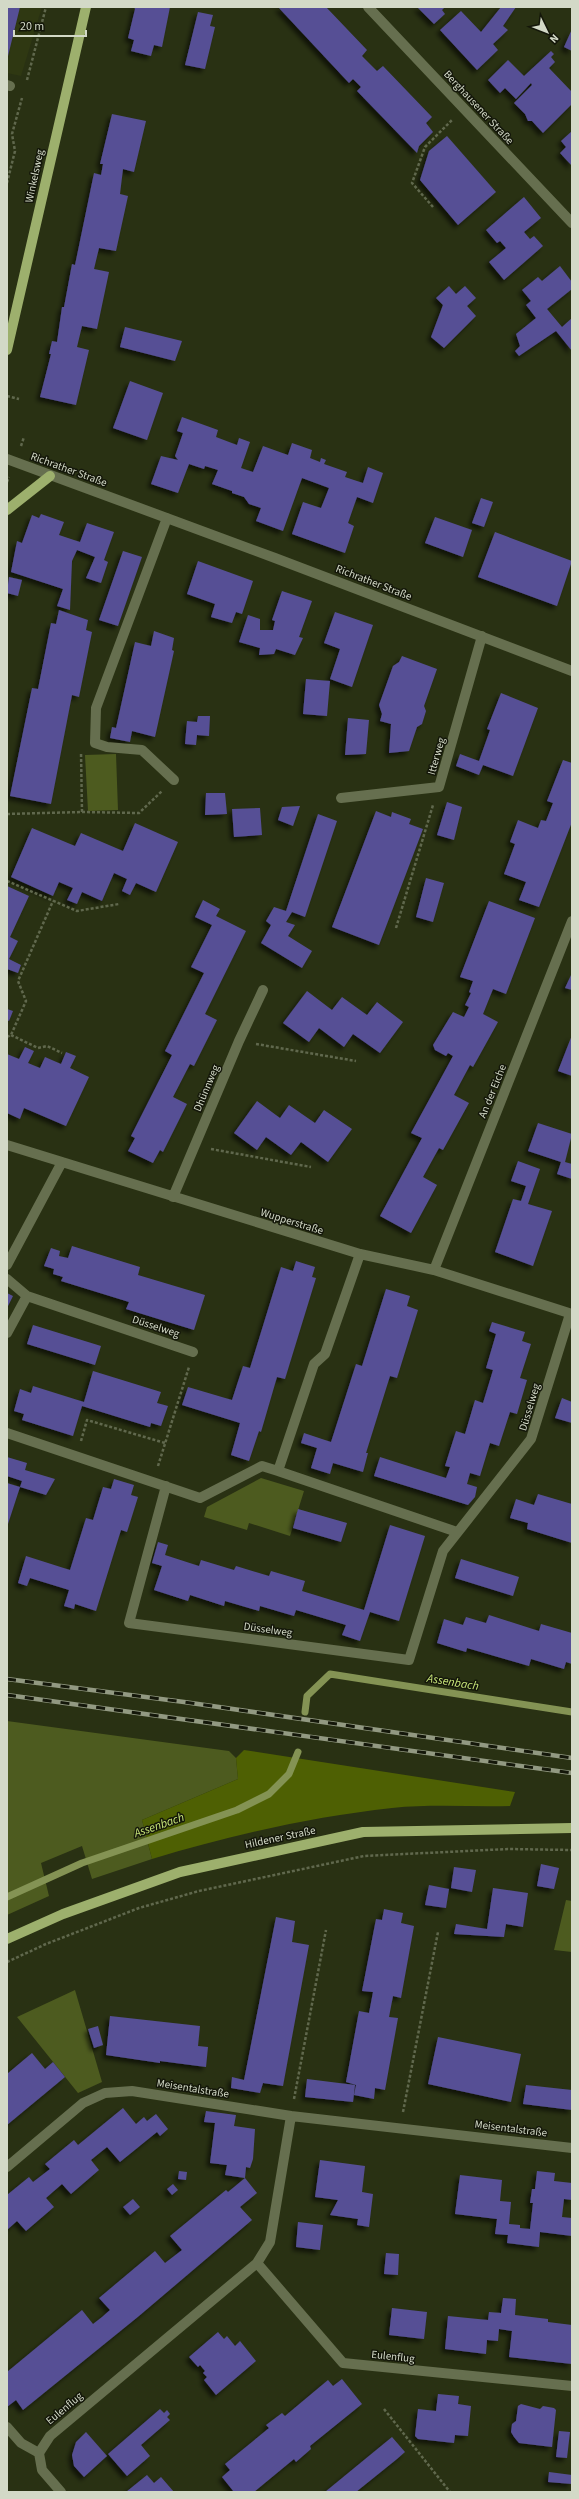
<svg xmlns="http://www.w3.org/2000/svg" width="579" height="2499" font-family="'Source Sans 3',sans-serif">
<defs>
<filter id="shadow"><feDropShadow dx="-3.5" dy="3.5" stdDeviation="2" flood-color="#0009"/></filter>
</defs>
<rect width="100%" height="100%" fill="#293113"/>
<!-- built -->
<path fill="#2f3812" d="M7 7H42L21 76 7 73Z"/>
<!-- green -->
<path fill="#4d5b1f" d="M116 754 118 810 88 811 85 755Z
M261 1478 304 1491 290 1536 249 1523 247 1530 204 1517 207 1507Z
M7 1721 229 1751 236 1758 238 1779 142 1820 152 1859 92 1879 82 1846 41 1863 49 1896 7 1915Z
M566 1900 572 1901V1952L554 1950Z
M75 1990 102 2082 78 2093 17 2017Z"/>
<!-- forest -->
<path fill="#4e6003" d="M244 1750 515 1792 510 1806C471 1807 431 1804 392 1808 311 1817 231 1835 152 1859L142 1820 238 1779 236 1758Z"/>
<g fill="none" stroke-linecap="round" stroke-linejoin="round">
<!-- stream -->
<path stroke="#849354" stroke-width="7" d="M305 1712 307 1696 330 1674 572 1712
M7 1897 82 1863 237 1810 269 1794 289 1774 298 1752"/>
</g>
<!-- building -->
<path fill="#565095" filter="url(#shadow)" d="M7 7H20L8 56 7 55Z
M134 7H170L162 47 154 45 151 56 131 51 134 40 128 38 135 9Z
M278 7H326L367 50 362 56 377 71 383 66 432 117 426 123 433 132 419 146 417 153 357 91 361 87 353 79 349 83Z
M417 7H445L442 10 445 14 434 24Z
M501 7H516L503 26 508 30 493 44 498 50 477 70 440 30 461 11 481 32Z
M198 12 213 15 210 26 215 27 205 69 185 65Z
M572 29V51L564 47Z
M551 51 554 54 551 57 555 62 549 68 572 92V104L543 133 532 121H528L525 114 514 103 532 85 531 83 516 99 505 88 500 93 488 80 508 60 524 76Z
M112 114 146 121 134 172 123 169 120 194 128 196 116 251 99 248 94 269 109 272 97 329 82 326 77 347 89 350 76 405 40 397 51 354H49L52 341 57 342 62 307H64L72 264 75 265 94 173 101 175 103 164H100Z
M572 131V166L560 153 566 147 561 141Z
M447 136 496 192 458 225 420 180 429 151Z
M524 197 541 218 524 232 530 239 534 236 543 246 504 280 489 262 506 248 500 241 497 243 486 230Z
M560 266 572 282V289L547 309 562 327 572 318V351L556 331 519 356 515 351 520 346 516 334 536 318 526 305 531 301 522 290 538 277 542 281Z
M449 286 456 294 465 286 476 298 467 306 476 316 444 348 431 337 443 305 436 298Z
M125 327 182 341 175 361 120 347Z
M130 381 163 393 147 440 113 428Z
M182 417 218 430 216 437 237 445 239 438 250 442 241 468 253 472 263 446 288 455 292 443 312 450 310 458 320 462 321 458 326 460 324 464 347 472 345 477 363 483 368 467 383 473 373 503 357 497 348 523 354 526 345 553 292 534 303 502 321 508 329 488 302 478 283 531 256 521 261 508 249 504 244 497 232 493V491L212 484 218 470 205 466 204 469 189 464 178 493 151 484 161 456 178 460 175 456 183 433 177 431Z
M481 498 493 502 484 527 472 523Z
M41 514 64 522 59 535 80 542 87 523 114 532 104 560 108 562 101 583 86 578 95 557 77 550 72 561 70 610 57 606 63 589 11 572 17 541 22 543 32 515 39 518Z
M435 517 472 530 463 557 425 543Z
M495 532 572 561 557 606 478 577Z
M123 551 142 557 118 626 99 620Z
M198 561 253 581 242 614 236 612 232 623 211 617 215 604 187 594Z
M9 577 22 580 18 596 7 593Z
M282 591 312 601 299 637 303 638 295 655 276 649 274 654 259 655 260 648 239 642 248 615 260 619V630H273L275 621 272 620Z
M59 610 88 620 86 630 92 632 79 697 72 695 51 804 10 796 32 688 38 689 51 623 56 624Z
M335 612 373 625 352 687 330 679 340 649 324 643Z
M154 631 174 638 172 650 174 651 155 737 132 731 130 742 110 738 112 727 116 728 135 642 151 646Z
M402 656 437 669 424 706 426 711 422 724 417 727 409 751 389 753 391 724 380 721 382 714 379 705 393 666 399 662Z
M306 679 330 681 327 716 303 714Z
M501 693 538 708 513 776 483 765 479 775 456 766 460 754 479 761 490 730 487 729Z
M198 716H210L209 736 197 735 196 745 185 744 187 721 197 722Z
M348 718 369 720 366 754 345 755Z
M563 760 572 763V822L539 907 519 900 526 882 504 874 515 844 510 842 518 820 538 828 541 820 546 821 553 803 547 801Z
M206 793H225L227 814 205 815Z
M447 802 462 807 454 840 437 835Z
M300 806 293 826 278 820 282 807Z
M260 808 262 835 234 837 232 809Z
M376 811 391 817 392 812 411 819 409 824 423 829 379 945 332 927Z
M318 814 337 821 305 917 292 912 286 922 295 925 288 936 312 951 302 968 261 943 271 925 266 921 274 907 286 911Z
M135 823 178 842 156 892 136 883 130 895 122 891 127 879 114 873 102 901 82 892 77 904 67 900 73 888 59 882 53 896 11 877 32 828 75 846 81 833 123 851Z
M426 878 444 883 433 922 416 917Z
M7 886 29 896 10 937 18 941 9 959 21 965 18 973 7 969Z
M203 900 220 909 216 916 246 931 205 1014 217 1020 194 1066 190 1064 173 1097 187 1104 163 1152 160 1150 153 1163 128 1151 135 1138 131 1136 172 1055 165 1051 204 973 191 967 212 925 195 917Z
M489 901 535 918 506 994 493 989 483 1014 498 1022 473 1067 470 1065 454 1095 469 1103 443 1150 439 1148 423 1177 437 1185 411 1233 380 1216 422 1138 411 1133 453 1056 448 1053 446 1056 435 1050 433 1045 453 1012 464 1017 469 1007 465 1005 471 993 469 992 473 981 460 977Z
M571 975H572V990L565 988Z
M307 991 332 1010 342 997 367 1015 377 1002 403 1022 380 1053 353 1034 344 1047 319 1028 309 1042 283 1023Z
M7 1009 13 1011 9 1021 7 1020Z
M572 1035V1076L558 1071Z
M25 1047 34 1051 28 1063 40 1068 45 1057 61 1064 66 1052 76 1056 70 1068 89 1077 66 1126 24 1108 20 1119 7 1113V1054L19 1059Z
M257 1101 280 1118 289 1105 315 1123 324 1110 352 1129 328 1162 301 1142 291 1155 266 1137 257 1150 234 1133Z
M538 1123 572 1134 565 1162 572 1164V1179L557 1174 561 1162 528 1151Z
M518 1161 540 1169 528 1204 552 1211 533 1266 495 1252 513 1199 521 1201 526 1186 511 1181Z
M72 1246 140 1267 138 1275 205 1295 194 1330 126 1309 129 1302 61 1281 63 1277 53 1274 54 1269 44 1266 51 1248 60 1251 59 1256 68 1258Z
M296 1261 315 1267 312 1277 316 1278 285 1379 277 1377 261 1432 259 1431 249 1461 231 1455 240 1423 182 1405 188 1387 232 1400 243 1366 250 1368 281 1267 293 1271Z
M386 1289 410 1296 407 1306 418 1310 397 1378 390 1376 366 1453H368L363 1472 333 1463 330 1474 311 1468 317 1448 301 1443 304 1433 331 1442 356 1364 362 1366Z
M7 1293 13 1296 7 1308Z
M492 1322 525 1332 522 1341 531 1344 520 1378 527 1380 517 1414 510 1412 499 1446 490 1443 480 1476 470 1473 467 1484 477 1487 475 1497 468 1505 374 1476 380 1457 446 1478 450 1467 445 1466 456 1431 465 1434 475 1400 483 1403 493 1370 486 1368 496 1334 489 1331Z
M33 1325 101 1346 95 1365 27 1344Z
M93 1371 161 1392 157 1403 168 1406 161 1426 151 1423 150 1427 82 1406 73 1436 22 1420 24 1414 14 1411 20 1389 31 1393 33 1386 84 1402Z
M562 1398 572 1402V1423L555 1418Z
M7 1457 27 1463 25 1470 55 1479 46 1495 20 1487 22 1481 7 1476Z
M114 1479 134 1485 131 1495 138 1497 127 1532 121 1530 96 1611 75 1604 74 1609 64 1606 69 1590 30 1578 27 1586 18 1583 26 1556 70 1570 86 1518 93 1520 103 1487 111 1489Z
M7 1483 20 1487 7 1527Z
M538 1494 572 1504V1543L527 1529 528 1523 510 1518 516 1499 534 1505Z
M298 1509 347 1523 341 1542 293 1528Z
M390 1525 425 1536 399 1621 370 1612 360 1641 342 1635 346 1625 296 1610 294 1616 260 1606 259 1611 225 1601 224 1606 190 1595 188 1601 154 1590 162 1566 152 1563 158 1542 168 1545 165 1555 199 1566 201 1560 234 1570 236 1566 269 1576 271 1571 305 1581 302 1591 364 1610Z
M461 1559 519 1577 513 1596 455 1578Z
M489 1615 539 1631 541 1624 572 1633V1664L566 1662 564 1669 531 1659 529 1666 467 1648 466 1652 437 1643 444 1619 463 1625 466 1617 486 1623Z
M541 1864 559 1868 554 1889 537 1886Z
M454 1867 476 1870 472 1892 451 1888Z
M429 1885 449 1889 446 1908 425 1905Z
M493 1888 528 1893 523 1927 506 1924 504 1937 454 1934 456 1924 487 1929Z
M384 1909 403 1913 401 1923 414 1926 401 1998 393 1996 389 2017 398 2018 385 2090 375 2088 374 2099 354 2095 356 2085 346 2082 359 2011 369 2013 373 1992 362 1991 376 1919 382 1920Z
M276 1917 295 1921 292 1942 309 1945 283 2086 263 2083 260 2093 231 2088 232 2077 244 2080Z
M110 2016 200 2026 198 2046 208 2047 206 2067 160 2061V2063L106 2055Z
M98 2026 103 2045 94 2048 88 2029Z
M438 2037 521 2054 511 2102 428 2084Z
M32 2053 45 2069 53 2062 65 2077 7 2125V2074Z
M307 2079 355 2085 353 2102 305 2097Z
M526 2085 572 2090V2110L523 2104Z
M123 2108 136 2124 144 2117 147 2121 156 2114 168 2129 160 2136 157 2132 120 2162 107 2147 91 2160 99 2170 71 2194 62 2184 46 2198 54 2207 26 2231 17 2221 7 2230V2195L29 2177 33 2182 50 2169 45 2164 74 2140 78 2145Z
M206 2111 236 2115 234 2126 255 2129 253 2159 250 2168 246 2167 245 2178 225 2175 227 2165 210 2163 215 2123 204 2122Z
M320 2160 365 2166 362 2192 373 2194 369 2227 357 2225 358 2219 330 2215 338 2200 315 2197Z
M179 2171 187 2172 186 2180 178 2179Z
M537 2171 555 2173 554 2181 572 2183V2200L564 2199 562 2217 572 2218V2236L540 2232 539 2247 507 2243 508 2235 495 2234 497 2219 455 2214 460 2175 502 2180 500 2201 511 2202 509 2224 520 2225V2228L530 2229 533 2203H530L532 2189H535Z
M245 2178 257 2193 240 2207 252 2220 139 2316 23 2410 16 2400 7 2407V2372L82 2310 93 2324 102 2317 110 2310 99 2298 155 2251 165 2263 182 2250 170 2236 226 2190 228 2192Z
M173 2184 178 2190 172 2195 167 2189Z
M133 2199 140 2207 130 2215 123 2207Z
M298 2222 323 2225 320 2250 296 2247Z
M386 2253 399 2254 398 2275 384 2274Z
M503 2298 516 2299 515 2315 548 2319V2322L572 2325V2364L509 2357 512 2331 499 2329 498 2341 487 2340 486 2354 445 2349 448 2316 488 2320 489 2312 501 2313Z
M392 2308 427 2312 424 2339 389 2335Z
M218 2332 224 2339 227 2336 235 2346 240 2341 256 2361 216 2395 204 2380 207 2377 203 2373 205 2371 200 2365 198 2367 189 2357Z
M342 2379 362 2404 310 2446 311 2449 296 2462 294 2459 254 2492H234L222 2477 230 2470 225 2464 269 2428 266 2425 282 2413 285 2416 328 2380 333 2386Z
M438 2394 459 2396 458 2404 471 2406 468 2436 455 2435 454 2443 418 2439 415 2436 418 2409 436 2411Z
M521 2404 540 2409 543 2406 554 2408 556 2410 552 2447 519 2443 514 2437 511 2432 512 2424 516 2421 518 2406Z
M160 2409 164 2413 167 2410 170 2414 167 2417 170 2420 141 2445 150 2456 127 2476 108 2454Z
M559 2431 570 2432 567 2458 556 2457Z
M86 2432 107 2456 84 2477 74 2466 72 2455 76 2442Z
M392 2437 405 2452 397 2459 356 2492H325Z
M549 2472 572 2475V2484L548 2482Z
M147 2475 154 2483 161 2477 174 2492H126Z"/>
<g fill="none" stroke-linecap="round" stroke-linejoin="round">
<!-- path -->
<path stroke="#60684d" stroke-width="2.5" stroke-dasharray="3 2" stroke-linecap="butt" d="M27 80 46 7
M7 183 15 151 12 134 22 98
M433 207 412 183 425 147 452 120
M7 396 19 399
M21 446 24 437
M7 482 9 477
M82 812 139 813 162 791
M7 814 82 812 81 752
M7 881 77 911 119 904
M396 928 433 805
M11 1035 38 1048 47 1046 62 1053
M7 1037 11 1035 26 1001 18 981 53 901
M256 1044 356 1061
M211 1149 311 1167
M81 1441 87 1420 165 1443
M158 1466 189 1367
M7 1962 46 1944 139 1908 199 1891 364 1856 508 1849 572 1850
M294 2099 326 1930
M403 2112 438 1932
M384 2409 450 2492"/>
<!-- minor -->
<path stroke="#666f4f" stroke-width="10" d="M368 7 572 223
M7 85 10 86
M7 459 275 558 572 671
M167 518 96 708 95 743 107 747 142 750 174 780
M341 798 439 787 482 636
M7 1145 360 1254 434 1270 572 1314
M173 1197 239 1041 263 990
M7 1265 62 1162
M434 1270 572 921
M7 1279 27 1296 193 1352
M7 1333 27 1296
M7 1433 200 1498 262 1466 278 1471 314 1364 325 1354 360 1254
M278 1471 457 1532
M166 1486 129 1623 409 1660 443 1551 531 1439 570 1314
M7 2167 83 2103 105 2093 132 2091 291 2116 572 2148
M257 2263 343 2363 572 2386
M7 2427 21 2443 39 2453
M39 2453 50 2436 257 2263 270 2242 291 2116
M39 2453 42 2470 61 2492"/>
<!-- major -->
<path stroke="#9db06d" stroke-width="10" d="M7 350 86 7
M7 510 50 476
M7 1939 63 1914 180 1872 363 1832 572 1828"/>
<!-- rail casing -->
<g stroke="#929982" stroke-width="4.5">
<path id="rail" d="M7 1679 184 1702 572 1758
M7 1695 572 1773"/>
</g>
<!-- rail -->
<use href="#rail" stroke="#14170a" stroke-width="3" stroke-dasharray="9" stroke-linecap="butt"/>
</g>
<g text-anchor="middle" stroke-width="3" stroke-linejoin="round" paint-order="stroke">
<!-- street labels -->
<g font-size="11" fill="#d3d9c7" stroke="#14170a">
<text transform="translate(479 107) rotate(47)" y="4">Berghausener Straße</text>
<text transform="translate(34 176) rotate(-78)" y="4">Winkelsweg</text>
<text transform="translate(69 469) rotate(20)" y="4">Richrather Straße</text>
<text transform="translate(374 582) rotate(21)" y="4">Richrather Straße</text>
<text transform="translate(436 756) rotate(-74)" y="4">Itterweg</text>
<text transform="translate(206 1088) rotate(-67)" y="4">Dhünnweg</text>
<text transform="translate(492 1091) rotate(-68)" y="4">An der Eiche</text>
<text transform="translate(292 1221) rotate(17)" y="4">Wupperstraße</text>
<text transform="translate(156 1326) rotate(18)" y="4">Düsselweg</text>
<text transform="translate(529 1407) rotate(-73)" y="4">Düsselweg</text>
<text transform="translate(268 1629) rotate(8)" y="4">Düsselweg</text>
<text transform="translate(280 1837) rotate(-12)" y="4">Hildener Straße</text>
<text transform="translate(193 2088) rotate(9)" y="4">Meisentalstraße</text>
<text transform="translate(511 2128) rotate(7)" y="4">Meisentalstraße</text>
<text transform="translate(393 2356) rotate(6)" y="4">Eulenflug</text>
<text transform="translate(64 2408) rotate(-40)" y="4">Eulenflug</text>
</g>
<!-- water labels -->
<g font-size="12" font-style="italic" fill="#cae77a" stroke="#14170a">
<text transform="translate(453 1682) rotate(9)" y="4">Assenbach</text>
<text transform="translate(159 1825) rotate(-19)" y="4">Assenbach</text>
</g>
</g>
<!-- border -->
<rect width="579" height="2499" fill="none" stroke="#d3d9c7" stroke-width="16"/>
<!-- north arrow -->
<g transform="translate(547 32) rotate(133)" stroke="#14170a" stroke-width="3" paint-order="stroke">
<path d="M0-3L7 15L0 10L-7 15Z" fill="#d3d9c7"/>
<text y="-6" font-size="11" font-weight="bold" text-anchor="middle" fill="#d3d9c7">N</text>
</g>
<!-- scale -->
<path d="M14 30v6h72v-6" fill="none" stroke="#d3d9c7" stroke-width="2"/>
<text x="20" y="30" font-size="12" fill="#d3d9c7" stroke="#14170a" stroke-width="3" paint-order="stroke">20 m</text>
</svg>
